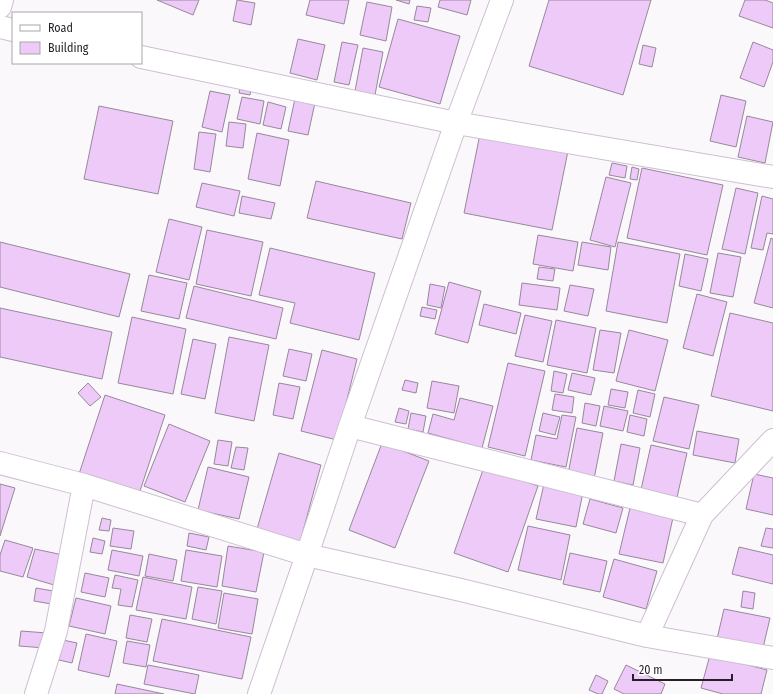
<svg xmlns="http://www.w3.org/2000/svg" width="773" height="694" font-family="'Fira Sans Condensed',sans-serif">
<rect width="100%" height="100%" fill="#fbf8fc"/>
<!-- building -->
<path fill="#eecaf9" stroke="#97889b" d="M157 0H199L193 15Z
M237 0 255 3 251 25 233 21Z
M310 0H349L344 24 306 15Z
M396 0H410L409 4Z
M440 0H471L467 15 438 7Z
M549 0H651L623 95 529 66Z
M745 0H765L773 3V28L739 16Z
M367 2 392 7 386 41 360 35Z
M417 6 431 8 428 22 414 20Z
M398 19 460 36 440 104 379 87Z
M298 39 325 45 317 80 290 73Z
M342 42 358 45 349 85 334 82Z
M753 42 773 50V62L764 87 740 78Z
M643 45 656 48 652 67 639 64Z
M363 48 383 52 375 95 355 91Z
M242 80 252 82 250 95 239 93Z
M210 91 230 95 222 132 202 127Z
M296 94 316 98 308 135 288 131Z
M721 95 746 101 736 147 710 141Z
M242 97 264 101 260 124 237 119Z
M268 102 286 107 281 129 263 125Z
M99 106 173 121 158 194 84 179Z
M747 116 773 122 765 163 738 157Z
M229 122 246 124 243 148 226 146Z
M199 132 216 134 210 172 194 169Z
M257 133 289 140 280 186 248 179Z
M480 134 568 151 552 230 464 213Z
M612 163 627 166 625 178 609 175Z
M632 167 639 169 637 180 630 179Z
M642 168 723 185 707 255 627 238Z
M606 177 631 183 615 247 590 240Z
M316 181 411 203 402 239 307 218Z
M202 183 240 191 234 216 196 207Z
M736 188 758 193 745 254 722 249Z
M242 196 275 203 271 219 239 213Z
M762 196 773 199V234L767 233 763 250 751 248Z
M169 219 202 227 189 280 156 272Z
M207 230 263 242 251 296 196 284Z
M538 235 578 242 573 271 533 264Z
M771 238 773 239V308L754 303Z
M0 242 130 274 119 317 0 287Z
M582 242 611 247 608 270 578 265Z
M618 242 680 254 667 323 606 311Z
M270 248 375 273 359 340 290 323 295 303 259 295Z
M718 253 741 257 733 297 710 293Z
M685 254 708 259 701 291 679 286Z
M539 267 555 269 553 281 537 279Z
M149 275 187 283 179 319 141 311Z
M449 282 481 291 468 343 435 334Z
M522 283 560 288 557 310 519 305Z
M430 284 445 287 441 308 427 305Z
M570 285 594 289 588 316 564 311Z
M194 286 283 308 276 339 186 318Z
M697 294 727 302 713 356 683 348Z
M484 304 521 313 516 334 479 325Z
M422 307 437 310 435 319 420 316Z
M0 308 112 332 102 379 0 357Z
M730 313 773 323V411L711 396Z
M525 315 552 321 543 362 515 356Z
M132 317 186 329 173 394 118 383Z
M556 320 596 328 587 373 547 365Z
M600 330 621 333 614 373 593 370Z
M629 330 668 340 655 391 616 381Z
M229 337 269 345 254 421 215 413Z
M193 339 216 344 205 399 181 394Z
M289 349 312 354 306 381 283 376Z
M322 350 357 359 337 440 301 431Z
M508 363 545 371 525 456 488 447Z
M554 371 567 374 563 393 551 391Z
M572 373 595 378 591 395 568 390Z
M405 380 418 383 416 393 402 390Z
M432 381 459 386 454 413 427 408Z
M88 383 101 397 90 406 78 393Z
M279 383 300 387 293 419 273 415Z
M611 389 628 392 625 408 608 405Z
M638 390 655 394 650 417 633 413Z
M555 394 574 397 572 413 552 410Z
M105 395 165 415 139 494 79 474Z
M664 397 699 405 689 449 653 441Z
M460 398 493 406 482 448 428 433 433 414 454 420Z
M585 403 600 406 596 426 582 423Z
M604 406 628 411 623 431 600 426Z
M399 408 409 411 406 424 395 422Z
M411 413 426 416 423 432 408 429Z
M543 413 560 417 555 435 539 431Z
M562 415 576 417 566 467 531 460 536 435 557 439Z
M630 415 647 419 644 436 627 432Z
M169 424 210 441 185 502 144 486Z
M577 428 603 433 594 479 568 474Z
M697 431 739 439 735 463 693 455Z
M218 440 232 442 228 466 214 464Z
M382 443 429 461 395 548 349 530Z
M621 444 640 448 633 485 614 481Z
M651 445 687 453 676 502 640 494Z
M236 447 248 448 244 470 231 468Z
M279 453 321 465 300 542 257 529Z
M208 467 249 477 239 519 198 510Z
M484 467 538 486 508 572 454 553Z
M754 474 773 478V515L746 509Z
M0 484 15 488 0 536Z
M544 484 583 492 576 527 536 519Z
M590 499 623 508 616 533 583 524Z
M631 504 674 513 663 563 619 554Z
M102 518 111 520 109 531 99 530Z
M528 526 570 535 561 580 518 570Z
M113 528 134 531 131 549 110 546Z
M766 528 773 529V548L761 546Z
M189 533 209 537 206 550 187 546Z
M93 538 105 541 102 554 90 552Z
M5 540 33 548 23 577 0 571V555Z
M228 546 264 552 256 592 222 586Z
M739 547 773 555V584L732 574Z
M35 549 63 555 54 585 27 577Z
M112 550 143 556 139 576 108 570Z
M186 550 222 556 217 587 181 581Z
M570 553 607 561 600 592 563 584Z
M149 554 177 560 173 581 145 576Z
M614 559 657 571 646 609 603 597Z
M85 573 109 578 105 597 81 592Z
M115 575 138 580 132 607 118 605 121 589 112 588Z
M143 577 192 587 186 619 136 610Z
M198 587 222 591 216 624 192 619Z
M36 588 59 592 57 605 34 601Z
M743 591 755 593 753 609 741 607Z
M224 593 258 599 252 634 218 628Z
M76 598 111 606 105 634 69 626Z
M724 609 770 618 763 648 717 639Z
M130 615 152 619 147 642 126 638Z
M162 619 251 637 242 679 153 661Z
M21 631 47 633 45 648 19 646Z
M86 634 117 641 109 677 78 670Z
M63 640 77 643 72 663 59 660Z
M127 641 150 645 146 667 123 663Z
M710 655 767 670 761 694H723L701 688Z
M148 665 199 675 195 694 144 684Z
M626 665 665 684 661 694H624L614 689Z
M596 675 608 681 602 694H598L589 690Z
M117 684 164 694H115Z"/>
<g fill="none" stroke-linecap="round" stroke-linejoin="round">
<!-- minor casing -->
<g stroke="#cebfd3" stroke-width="24">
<path id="minor" d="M0 7 2 0
M0 27 13 30
M141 57 456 123 773 177
M350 426 702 515
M0 463 84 485 307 555 461 590 647 636 773 658
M647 636 702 515 773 440
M36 694 56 631 84 485
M259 694 307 555 350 426 456 123 502 0"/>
</g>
<!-- minor -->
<use href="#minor" stroke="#fff" stroke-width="22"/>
</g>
<!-- legend -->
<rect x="12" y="12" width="130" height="52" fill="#ffffff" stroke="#a8a5a9"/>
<rect x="20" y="25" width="20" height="6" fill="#ffffff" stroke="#a8a5a9"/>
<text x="48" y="32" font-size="12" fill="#251f27">Road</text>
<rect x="20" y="42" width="20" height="12" fill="#eecaf9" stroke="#a8a5a9"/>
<text x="48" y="52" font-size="12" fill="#251f27">Building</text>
<!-- scale -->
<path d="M633 674v6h99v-6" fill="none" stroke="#251f27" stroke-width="2"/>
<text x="639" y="674" font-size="12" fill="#251f27" stroke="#ffffff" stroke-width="3" paint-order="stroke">20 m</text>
</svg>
